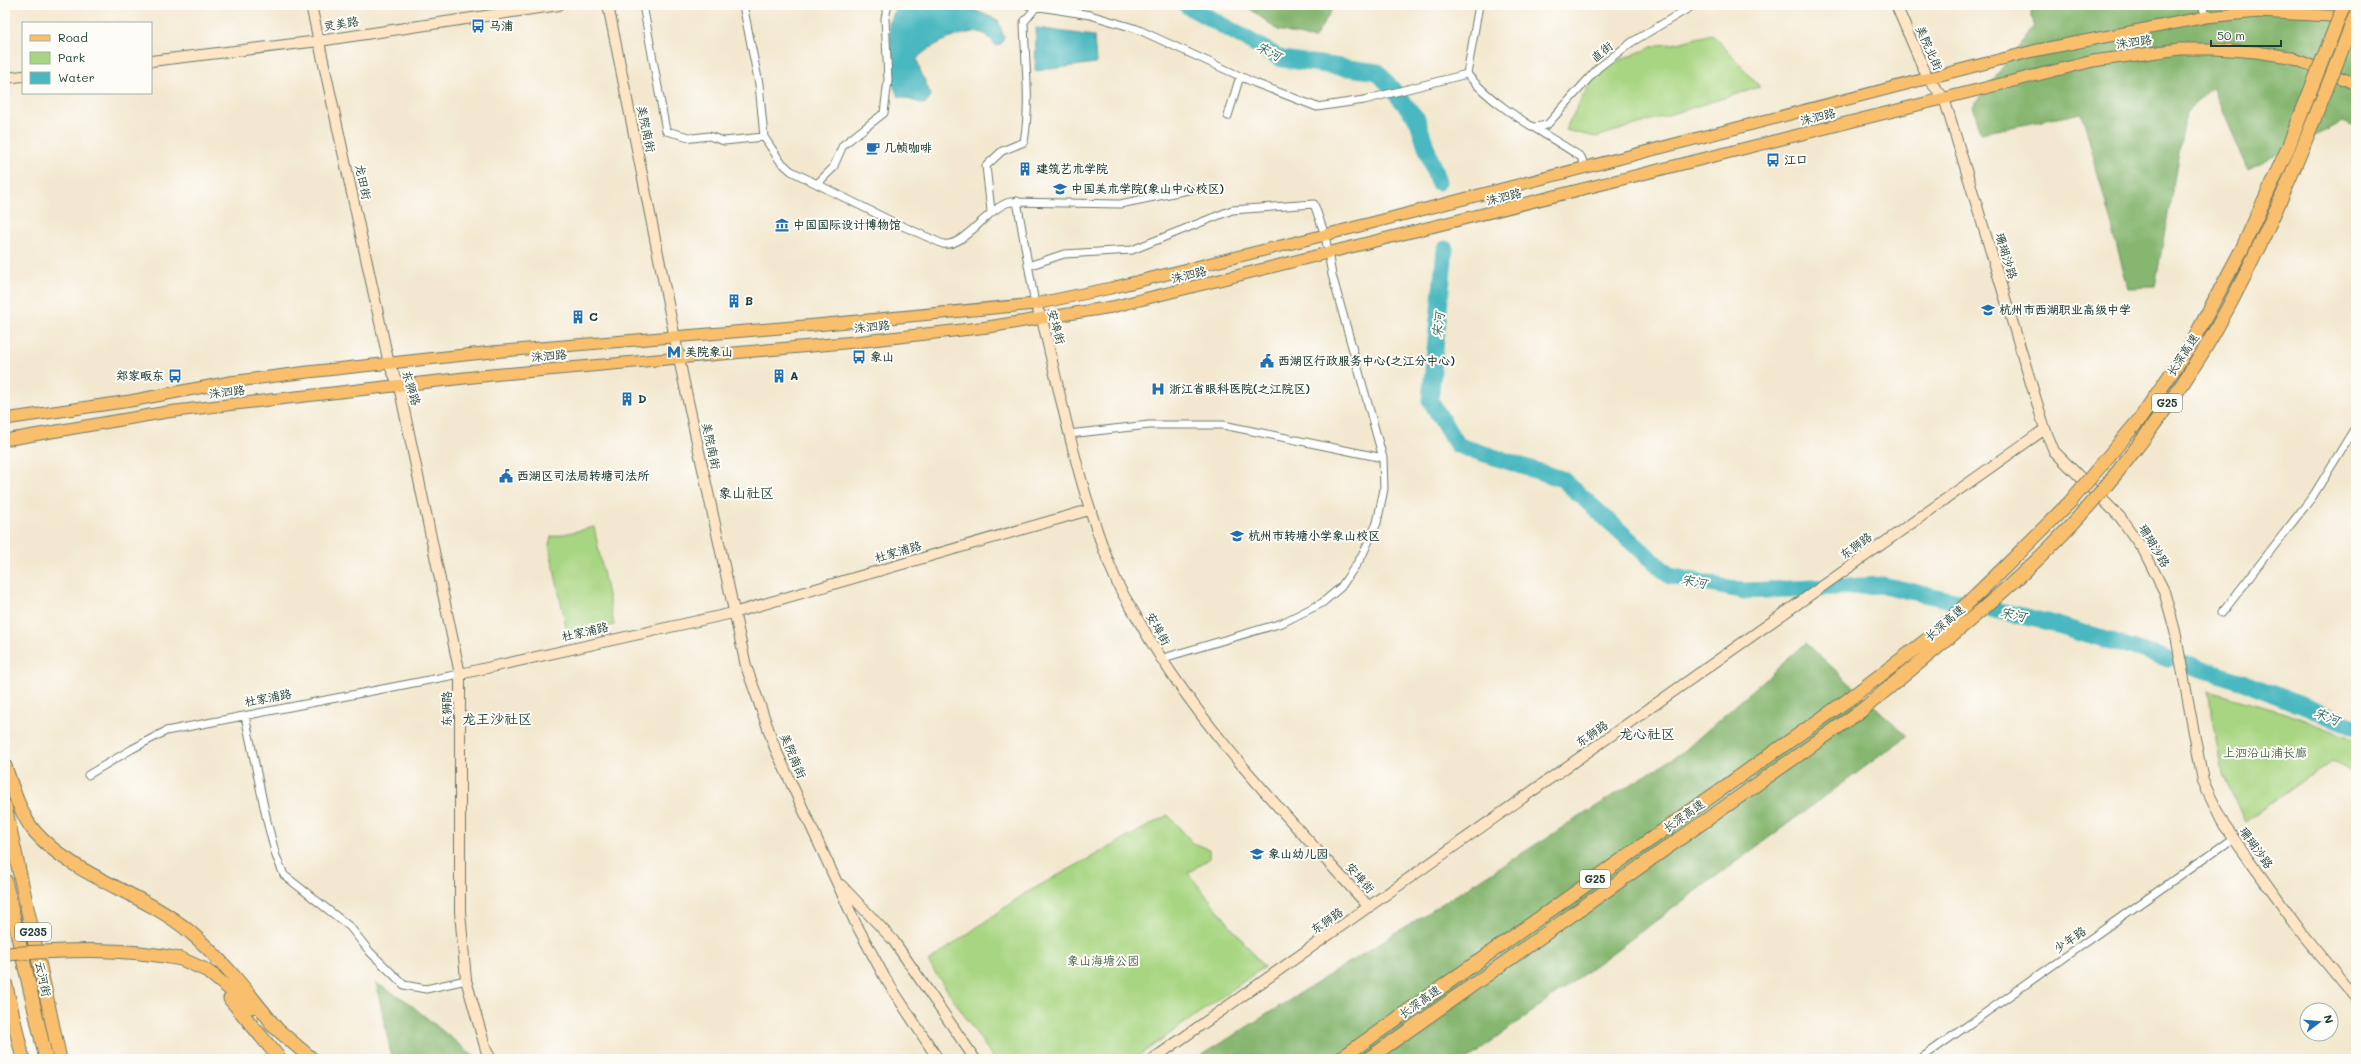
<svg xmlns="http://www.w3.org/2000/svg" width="2361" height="1064" font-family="Mali,'LXGW WenKai TC',sans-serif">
<rect width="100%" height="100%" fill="#fdfcf7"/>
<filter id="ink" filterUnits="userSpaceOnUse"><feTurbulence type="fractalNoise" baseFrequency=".025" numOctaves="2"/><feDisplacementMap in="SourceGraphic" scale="8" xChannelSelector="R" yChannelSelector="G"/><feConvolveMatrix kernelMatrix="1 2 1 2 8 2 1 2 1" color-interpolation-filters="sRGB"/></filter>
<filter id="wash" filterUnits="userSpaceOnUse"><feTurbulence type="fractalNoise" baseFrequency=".012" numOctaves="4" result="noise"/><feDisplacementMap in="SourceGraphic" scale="16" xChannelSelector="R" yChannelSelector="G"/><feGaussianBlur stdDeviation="0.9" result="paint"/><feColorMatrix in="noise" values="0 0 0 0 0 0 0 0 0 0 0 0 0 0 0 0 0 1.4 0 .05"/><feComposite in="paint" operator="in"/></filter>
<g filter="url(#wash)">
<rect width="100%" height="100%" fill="#f3e8cf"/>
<!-- green -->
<path fill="#a8d581" stroke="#64895a" d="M1712 34 1760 87 1596 137 1565 130 1598 68 1658 45 1673 44Z
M594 527 614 625 571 635 567 631 549 545 551 537Z
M2208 691 2286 713 2356 740V774L2331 761 2245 822 2223 774Z
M1168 815 1193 843 1209 849V859L1188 873 1264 967 1134 1059H994L928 962 1024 894Z"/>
<!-- forest -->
<path fill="#86b66f" stroke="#527a52" d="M1245 5H1335L1314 39 1278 30Z
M2030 5H2356V128L2343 122 2248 169 2212 86 2186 113 2155 287 2128 288 2082 113 1981 133 1973 106 2034 26Z
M1806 643 1907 736 1468 1059H1196L1684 751Z
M376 983 405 1000 477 1059H392Z"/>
<!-- water -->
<path fill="#49b8c0" stroke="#347a7a" d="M903 5H962L998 20 1004 37 1001 44 996 46C993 42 987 34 982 33 966 28 927 46 917 59L920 70 931 95 929 100 924 104 898 96 893 85 889 23 896 9Z
M1036 28 1094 36 1096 63 1035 71Z"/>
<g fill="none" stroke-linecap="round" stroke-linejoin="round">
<!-- river -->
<path stroke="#49b8c0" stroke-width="17" d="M1186 5 1282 59 1378 72 1417 119 1438 182
M1445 249 1430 400 1457 445 1562 479 1670 576 1744 591 1883 585 2048 622 2168 659
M2185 664 2243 682 2356 727"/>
</g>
</g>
<g filter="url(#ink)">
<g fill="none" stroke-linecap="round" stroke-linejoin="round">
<!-- street casing -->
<g stroke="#69796a" stroke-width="9">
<path id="street" d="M643 5 666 131 693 138 709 136 724 141 764 137 780 161 791 171 889 220 943 244C964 248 987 208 1010 202L1120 204 1193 189
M743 5 759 84 764 137
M1028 5 1090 15 1137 29 1255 83 1317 107 1364 100 1467 74
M1479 5 1467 74C1497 110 1542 131 1581 157L1585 167
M2202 5 2206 17
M1228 116 1240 76
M1535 127 1547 125 1598 68 1632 42 1694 5
M817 184 833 168 843 145 884 113 888 80 885 18 888 5
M1017 201 1035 304
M991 211 986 166 1002 151 1024 142C1031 102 1025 63 1024 22L1037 6
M1028 266 1064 254 1132 250 1232 210 1314 204 1325 235 1332 275 1383 458 1384 489 1377 523 1362 556 1341 587 1322 603 1282 623 1160 659
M1069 434 1149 425H1223L1383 458
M2222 613 2313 496 2356 426
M245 716 267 821 276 856 284 875 350 927 370 952 404 985 426 989 466 980
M88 775 132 749 166 731 460 674
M1920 1059 2233 838"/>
</g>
<!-- secondary casing -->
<g stroke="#69796a" stroke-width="12">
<path id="secondary" d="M311 5 389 364 399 386 460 674V912L466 980 486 1050 491 1059
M608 5 683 378 746 666 775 748 855 922 885 978 938 1059
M1896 5 1928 79 1944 98 2045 429 2054 451 2120 517 2144 551 2164 591 2175 631 2203 781 2224 825 2304 936 2356 999
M151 61 319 41 559 5
M5 78 23 76
M1035 304 1042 319C1063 406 1080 495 1115 578 1121 593 1132 608 1140 623 1200 729 1288 817 1369 907
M460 674 733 613 1089 510
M841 885 893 940 975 1059
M1153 1059 2045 429"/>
</g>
<!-- primary casing -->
<g stroke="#69796a" stroke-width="13">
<path id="primary" d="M5 419 130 401 230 382 308 372 492 352 816 325 1035 304 1111 288 1325 235 2033 51 2206 17 2259 12 2347 17
M5 440 167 412 270 400 491 375 855 342 988 327 1112 307 2093 61 2180 49H2215L2256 52 2290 57 2356 84"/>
</g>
<!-- highway casing -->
<g stroke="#69796a" stroke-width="15">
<path id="highway" d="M5 766C12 787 21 816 35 832 77 879 143 892 190 932 223 960 250 995 277 1029
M5 806 60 1059
M5 880 46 1059
M181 959 206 970 252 1007
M5 982 23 1059
M230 999 280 1059
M271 1024 312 1059
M1340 1059 1849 699
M1368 1059 1862 710"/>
</g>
<!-- street -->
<use href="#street" stroke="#fff" stroke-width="7"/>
<!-- secondary -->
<use href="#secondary" stroke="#fde5c5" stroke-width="10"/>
<!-- primary -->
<use href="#primary" stroke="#f9bf6d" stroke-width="11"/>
<!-- highway -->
<use href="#highway" stroke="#f9bf6d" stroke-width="13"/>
<!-- highway-bridge casing -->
<g stroke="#69796a" stroke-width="15" stroke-linecap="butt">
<path id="highway-bridge" d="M1849 699 1940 630 2007 565 2070 502 2139 420 2190 346 2242 249 2287 150 2344 5
M1862 710C1916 665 1970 622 2022 574 2088 514 2154 431 2201 355 2266 248 2310 130 2356 14
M5 954C67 950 119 947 181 959"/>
</g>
<!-- highway-bridge -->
<use href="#highway-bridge" stroke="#f9bf6d" stroke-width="13"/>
</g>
</g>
<!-- icons -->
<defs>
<g id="bus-bare" transform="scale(1.08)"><path d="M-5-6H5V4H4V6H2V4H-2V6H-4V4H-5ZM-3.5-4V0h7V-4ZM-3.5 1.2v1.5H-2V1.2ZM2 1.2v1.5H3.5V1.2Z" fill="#1f6fb2" stroke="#fdfcf7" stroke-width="2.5" paint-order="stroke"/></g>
<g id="cafe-bare" transform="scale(1.08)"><path d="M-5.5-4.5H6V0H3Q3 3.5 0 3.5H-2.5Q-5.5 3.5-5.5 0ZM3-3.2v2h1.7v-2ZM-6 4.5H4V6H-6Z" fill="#1f6fb2" stroke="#fdfcf7" stroke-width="2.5" paint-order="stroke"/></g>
<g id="building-bare" transform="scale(1.08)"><path d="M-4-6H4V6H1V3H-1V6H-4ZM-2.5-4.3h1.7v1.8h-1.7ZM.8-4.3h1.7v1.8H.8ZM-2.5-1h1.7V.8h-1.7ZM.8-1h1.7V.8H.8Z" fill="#1f6fb2" stroke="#fdfcf7" stroke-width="2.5" paint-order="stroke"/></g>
<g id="university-bare" transform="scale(1.08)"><path d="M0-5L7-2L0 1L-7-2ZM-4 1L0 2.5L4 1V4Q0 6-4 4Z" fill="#1f6fb2" stroke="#fdfcf7" stroke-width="2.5" paint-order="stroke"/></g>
<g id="museum-bare" transform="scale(1.08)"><path d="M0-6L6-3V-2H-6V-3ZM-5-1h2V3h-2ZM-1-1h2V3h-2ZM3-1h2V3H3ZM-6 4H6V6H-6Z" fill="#1f6fb2" stroke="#fdfcf7" stroke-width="2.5" paint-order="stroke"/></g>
<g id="school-bare" transform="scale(1.08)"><path d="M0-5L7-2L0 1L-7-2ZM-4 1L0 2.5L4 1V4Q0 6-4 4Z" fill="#1f6fb2" stroke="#fdfcf7" stroke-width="2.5" paint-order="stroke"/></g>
<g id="metro-bare" transform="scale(1.08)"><path d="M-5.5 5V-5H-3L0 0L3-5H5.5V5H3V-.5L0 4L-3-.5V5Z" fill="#1f6fb2" stroke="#fdfcf7" stroke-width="2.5" paint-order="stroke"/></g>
<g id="civic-bare" transform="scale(1.08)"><path d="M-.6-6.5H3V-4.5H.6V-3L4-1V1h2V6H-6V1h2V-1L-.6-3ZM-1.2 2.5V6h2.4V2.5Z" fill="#1f6fb2" stroke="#fdfcf7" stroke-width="2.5" paint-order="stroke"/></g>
<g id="hospital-bare" transform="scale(1.08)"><path d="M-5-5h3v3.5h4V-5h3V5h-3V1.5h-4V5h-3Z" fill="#1f6fb2" stroke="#fdfcf7" stroke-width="2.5" paint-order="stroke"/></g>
</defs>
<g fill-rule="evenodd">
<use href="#bus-bare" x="478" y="26"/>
<use href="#cafe-bare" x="873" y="148"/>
<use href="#bus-bare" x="1773" y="160"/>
<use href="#building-bare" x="1025" y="169"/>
<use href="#university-bare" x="1060" y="189"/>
<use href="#museum-bare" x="782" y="225"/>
<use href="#building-bare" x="734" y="301"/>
<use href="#school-bare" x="1988" y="310"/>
<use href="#building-bare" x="578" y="317"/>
<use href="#metro-bare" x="674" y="352"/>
<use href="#bus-bare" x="859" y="357"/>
<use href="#civic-bare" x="1267" y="361"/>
<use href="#bus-bare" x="175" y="376"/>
<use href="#building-bare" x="779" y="376"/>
<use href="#hospital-bare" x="1158" y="389"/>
<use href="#building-bare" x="627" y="399"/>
<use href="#civic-bare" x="506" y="476"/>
<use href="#school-bare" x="1237" y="536"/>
<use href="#school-bare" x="1257" y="854"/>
</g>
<g text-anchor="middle" stroke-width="4" stroke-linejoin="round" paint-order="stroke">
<!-- shield labels -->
<g fill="#fdfcf7" stroke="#62766e" stroke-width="1">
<rect x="2152" y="394" width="30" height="18" rx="3"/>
<rect x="1580" y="870" width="30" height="18" rx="3"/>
<rect x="15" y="923" width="36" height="18" rx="3"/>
</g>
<g font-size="11" font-weight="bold" fill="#1f3d34">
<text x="2167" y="407">G25</text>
<text x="1595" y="883">G25</text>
<text x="33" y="936">G235</text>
</g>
<!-- street labels -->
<g font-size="12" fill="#1f3d34" stroke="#fdfcf7">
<text transform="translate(341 24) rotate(-9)" y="4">灵美路</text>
<text transform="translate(2134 42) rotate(-8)" y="4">洙泗路</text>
<text transform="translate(1929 48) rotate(66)" y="4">美院北街</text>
<text transform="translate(1602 52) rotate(-39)" y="4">直街</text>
<text transform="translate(1818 117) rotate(-14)" y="4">洙泗路</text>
<text transform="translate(646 129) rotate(78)" y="4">美院南街</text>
<text transform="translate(363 182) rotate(78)" y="4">龙田街</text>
<text transform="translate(1504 197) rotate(-14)" y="4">洙泗路</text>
<text transform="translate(2006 256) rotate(73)" y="4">珊瑚沙路</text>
<text transform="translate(1189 275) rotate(-14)" y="4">洙泗路</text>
<text transform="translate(872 327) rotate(-6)" y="4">洙泗路</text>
<text transform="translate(1056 327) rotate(74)" y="4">安埠街</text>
<text transform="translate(2183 355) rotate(-57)" y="4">长深高速</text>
<text transform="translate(549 356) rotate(-5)" y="4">洙泗路</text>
<text transform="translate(411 388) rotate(73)" y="4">东狮路</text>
<text transform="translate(227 392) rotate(-7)" y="4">洙泗路</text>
<text transform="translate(711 446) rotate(78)" y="4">美院南街</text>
<text transform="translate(1856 546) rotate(-36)" y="4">东狮路</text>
<text transform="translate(2154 546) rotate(59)" y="4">珊瑚沙路</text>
<text transform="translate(898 552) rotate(-16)" y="4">杜家浦路</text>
<text transform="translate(1945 623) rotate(-41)" y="4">长深高速</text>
<text transform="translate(1158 629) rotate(60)" y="4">安埠街</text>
<text transform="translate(585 632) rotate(-13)" y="4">杜家浦路</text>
<text transform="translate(268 698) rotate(-11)" y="4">杜家浦路</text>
<text transform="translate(447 709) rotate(-90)" y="4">东狮路</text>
<text transform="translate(1592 734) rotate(-35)" y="4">东狮路</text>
<text transform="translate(793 756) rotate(67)" y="4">美院南街</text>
<text transform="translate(1684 816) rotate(-35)" y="4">长深高速</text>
<text transform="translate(2256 848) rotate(54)" y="4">珊瑚沙路</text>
<text transform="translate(1360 878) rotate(48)" y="4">安埠街</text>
<text transform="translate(1327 921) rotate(-35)" y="4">东狮路</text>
<text transform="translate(2070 940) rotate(-35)" y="4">少年路</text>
<text transform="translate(43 979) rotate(78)" y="4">云河街</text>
<text transform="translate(1420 1002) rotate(-35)" y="4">长深高速</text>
</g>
<!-- poi labels -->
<g font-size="12" font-weight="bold" fill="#1f3d34" stroke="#fdfcf7" text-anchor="start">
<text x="489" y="30">马浦</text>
<text x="884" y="152">几帧咖啡</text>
<text x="1784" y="164">江口</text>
<text x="1036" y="173">建筑艺术学院</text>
<text x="1071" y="193">中国美术学院(象山中心校区)</text>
<text x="793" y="229">中国国际设计博物馆</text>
<text x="745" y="305">B</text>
<text x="1999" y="314">杭州市西湖职业高级中学</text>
<text x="589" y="321">C</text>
<text x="685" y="356">美院象山</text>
<text x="870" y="361">象山</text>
<text x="1278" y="365">西湖区行政服务中心(之江分中心)</text>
<text x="164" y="380" text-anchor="end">郑家畈东</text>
<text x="790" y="380">A</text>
<text x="1169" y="393">浙江省眼科医院(之江院区)</text>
<text x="638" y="403">D</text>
<text x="517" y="480">西湖区司法局转塘司法所</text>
<text x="1248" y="540">杭州市转塘小学象山校区</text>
<text x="1268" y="858">象山幼儿园</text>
</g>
<!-- park labels -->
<g font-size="12" fill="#416347" stroke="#fdfcf7">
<text x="2265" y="757">上泗沿山浦长廊</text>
<text x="1103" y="965">象山海塘公园</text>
</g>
<!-- water labels -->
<g font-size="13" font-style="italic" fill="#2c625e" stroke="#fdfcf7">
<text transform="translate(1269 51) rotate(27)" y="5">宋河</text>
<text transform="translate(1438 325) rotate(-84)" y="5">宋河</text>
<text transform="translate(1694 581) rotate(11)" y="5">宋河</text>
<text transform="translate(2013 614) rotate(13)" y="5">宋河</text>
<text transform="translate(2327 716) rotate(22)" y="5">宋河</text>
</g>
<!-- quarter labels -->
<g font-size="14" fill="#1f3d34" stroke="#fdfcf7">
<text x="746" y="498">象山社区</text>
<text x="497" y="724">龙王沙社区</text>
<text x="1647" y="739">龙心社区</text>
</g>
</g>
<!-- margin -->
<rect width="2361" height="1064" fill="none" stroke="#fdfcf7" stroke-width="20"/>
<!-- legend -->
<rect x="22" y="22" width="130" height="72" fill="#fdfcf7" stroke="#a4b0a9"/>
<rect x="30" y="35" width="20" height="6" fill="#f9bf6d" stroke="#a4b0a9"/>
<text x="58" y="42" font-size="12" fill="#1f3d34">Road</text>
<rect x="30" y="52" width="20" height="12" fill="#a8d581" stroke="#a4b0a9"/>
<text x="58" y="62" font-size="12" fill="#1f3d34">Park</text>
<rect x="30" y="72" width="20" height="12" fill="#49b8c0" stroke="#a4b0a9"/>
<text x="58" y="82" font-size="12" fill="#1f3d34">Water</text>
<!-- north arrow -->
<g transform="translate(2319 1022) rotate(74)"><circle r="19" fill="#fdfcf7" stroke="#a4b0a9"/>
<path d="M0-3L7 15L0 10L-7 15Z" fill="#1f6fb2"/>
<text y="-6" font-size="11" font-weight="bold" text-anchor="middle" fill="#1f3d34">N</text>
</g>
<!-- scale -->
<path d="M2211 40v6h70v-6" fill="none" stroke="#1f3d34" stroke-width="2"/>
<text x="2217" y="40" font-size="12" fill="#1f3d34" stroke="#fdfcf7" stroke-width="3" paint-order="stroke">50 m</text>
</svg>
